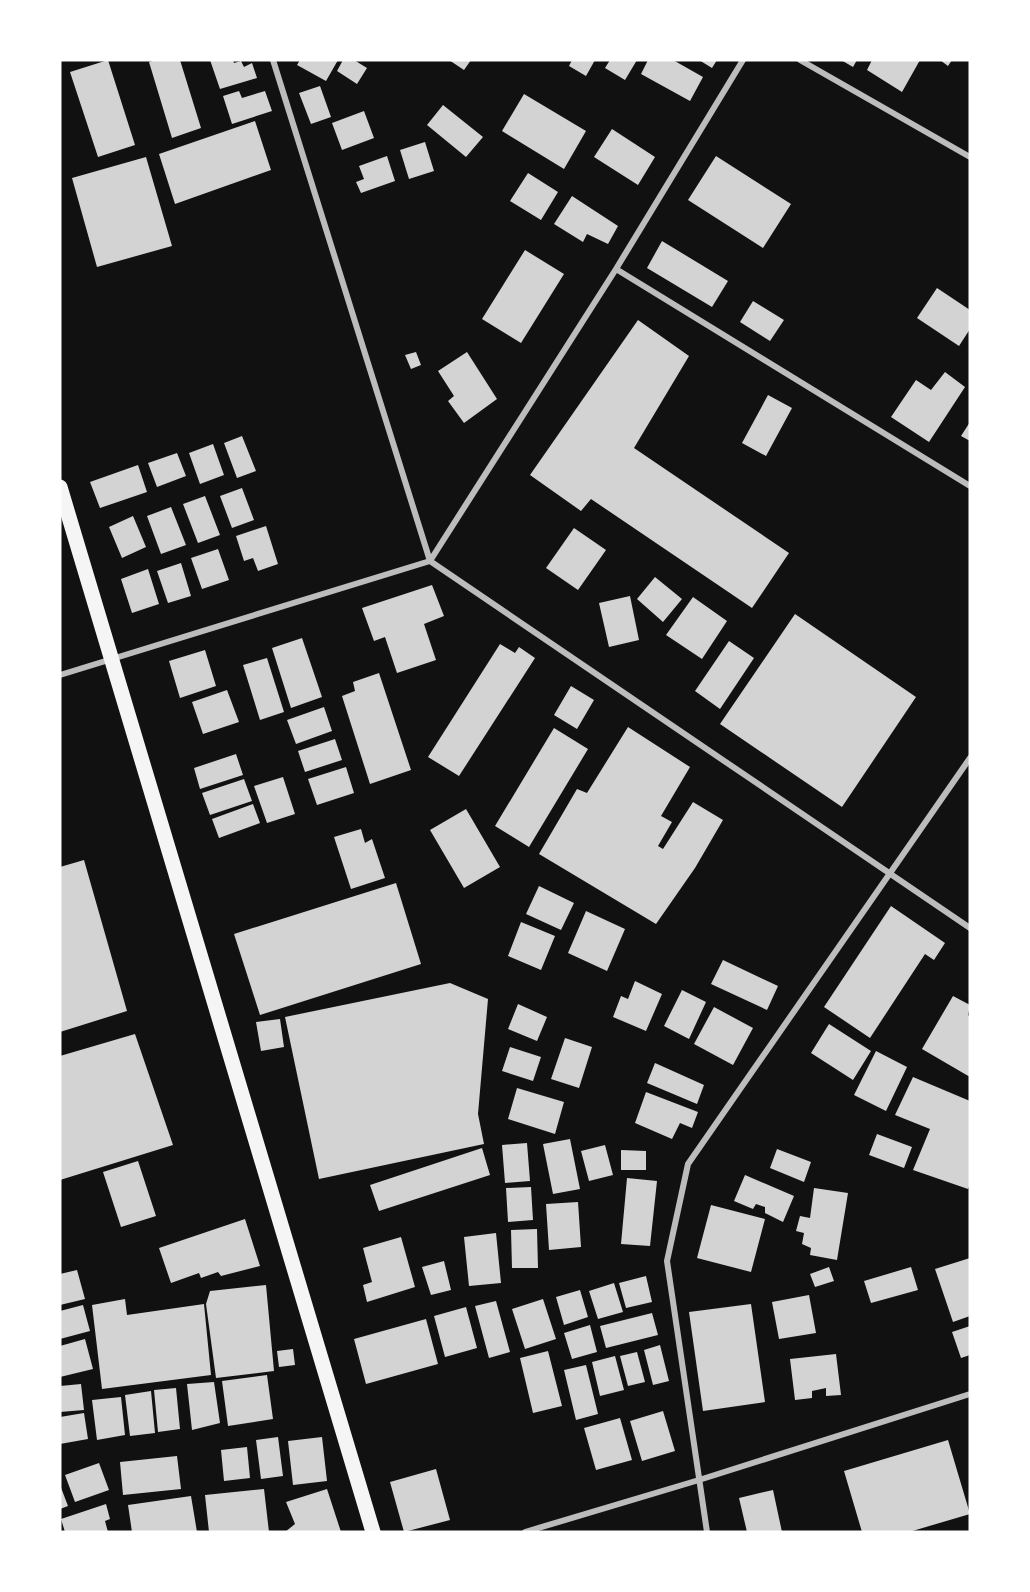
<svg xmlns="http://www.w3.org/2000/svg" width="1030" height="1592" font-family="Manrope,sans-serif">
<rect width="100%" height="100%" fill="#111"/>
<!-- building -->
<path fill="#d3d3d3" d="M108 60 135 145 98 157 70 72Z
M156 60H180L201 128 172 138 149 62Z
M210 60H233L234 63 241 61 244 67 252 63 257 78 220 89Z
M300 60H338L326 81 297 65Z
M343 60H354L367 68 357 84 337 71Z
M449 60H471L464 70Z
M572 60H595L586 76 569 66Z
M610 60H637L625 80 605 68Z
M648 60H673L703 77 690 101 641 74Z
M699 60H717L712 68Z
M841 60H857L853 67Z
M872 60H920L902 92 867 70Z
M940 60H952L948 66Z
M320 86 331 117 311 124 299 93Z
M239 91 242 98 265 91 272 111 232 124 223 96Z
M524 94 586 131 564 169 502 131Z
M443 105 483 137 466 157 427 125Z
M364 111 374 138 342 150 332 123Z
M255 121 271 170 175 204 159 154Z
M612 129 655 157 638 185 594 157Z
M425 142 434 171 409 179 400 150Z
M387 156 395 181 361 193 356 182 364 179 359 166Z
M716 156 791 204 763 248 688 200Z
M146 157 172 246 97 267 72 178Z
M528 173 558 192 541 220 510 201Z
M572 196 618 226 608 244 587 234 583 242 554 224Z
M662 241 728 281 712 307 647 268Z
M525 250 564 274 521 343 482 319Z
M937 288 970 310V329L959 346 917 318Z
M753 301 784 320 770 341 740 322Z
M638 320 689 356 634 448 789 553 752 608 591 499 581 511 530 475Z
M416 352 421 365 411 369 405 355Z
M467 352 497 399 464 423 448 401 454 396 438 371Z
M945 372 965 387 929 442 891 417 916 380 931 390Z
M768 395 792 408 766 456 742 443Z
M970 422V441L961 436Z
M242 436 256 471 237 478 224 443Z
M213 444 224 475 200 484 189 453Z
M177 453 186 476 157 487 148 463Z
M138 465 147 492 100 508 90 482Z
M242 488 254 520 232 528 220 496Z
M205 496 220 535 198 543 183 504Z
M171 507 186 545 161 554 147 516Z
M133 516 146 547 122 558 109 527Z
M266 526 278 564 258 571 253 558 244 561 236 536Z
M574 528 606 550 578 590 546 568Z
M218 549 229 580 202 589 191 558Z
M181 563 191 596 168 603 157 571Z
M148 569 159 604 132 613 121 579Z
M655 577 682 599 663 622 637 599Z
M432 585 444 616 424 624 436 660 397 673 385 637 374 641 362 608Z
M630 596 639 640 609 647 599 603Z
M693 597 727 621 702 659 666 635Z
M795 614 916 697 842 807 720 724Z
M302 638 322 697 291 708 272 648Z
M729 641 754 658 720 709 695 691Z
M500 644 515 653 519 647 535 658 459 776 428 757Z
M205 650 216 686 180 698 169 661Z
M267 658 284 712 260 720 243 665Z
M379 673 411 770 370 784 342 696 355 691 353 682Z
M571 686 594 700 577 729 554 715Z
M227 690 239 722 203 734 192 702Z
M324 707 332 731 296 744 287 720Z
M628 727 690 767 661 816 672 822 658 846 663 849 693 802 723 820 695 868 656 924 539 854 577 789 587 793Z
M554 728 588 749 529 847 495 826Z
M335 739 342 760 305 772 298 751Z
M236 754 243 775 200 789 194 768Z
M346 767 354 793 317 805 308 779Z
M283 777 295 814 267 823 254 786Z
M244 779 252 801 210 815 202 793Z
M253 804 260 823 219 838 212 819Z
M466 809 500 867 464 888 430 830Z
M361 829 365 843 372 839 385 878 351 889 334 837Z
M84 860 127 1011 60 1032V867Z
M396 883 421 964 260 1015 234 934Z
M539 886 574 903 561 930 526 914Z
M891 906 945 943 934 960 925 954 870 1038 824 1007Z
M586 911 625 929 607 971 568 953Z
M521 922 555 936 541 970 508 956Z
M723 960 778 986 767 1010 711 984Z
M635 981 662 994 646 1031 613 1017 621 996 628 999Z
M450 983 488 999 478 1114 484 1144 319 1179 285 1017Z
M682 990 706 1002 689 1039 664 1026Z
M953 996 970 1005 968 1015 970 1017V1077L922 1049Z
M518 1004 547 1017 537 1041 508 1029Z
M714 1007 753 1028 733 1065 694 1044Z
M280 1019 284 1047 261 1051 256 1022Z
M829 1024 871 1051 853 1080 811 1053Z
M135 1034 173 1145 60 1180V1056Z
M565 1038 592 1047 579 1088 551 1079Z
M510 1047 541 1057 533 1081 502 1071Z
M876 1051 907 1067 886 1111 854 1095Z
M655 1063 704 1085 697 1104 647 1083Z
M913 1077 970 1101V1185L968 1189 913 1170 930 1129 895 1115Z
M517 1088 564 1102 555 1134 508 1119Z
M646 1092 698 1112 692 1128 680 1123 672 1139 635 1123Z
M877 1134 912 1147 904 1168 869 1155Z
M570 1139 580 1189 553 1194 543 1144Z
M527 1143 530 1181 505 1183 502 1145Z
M605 1145 613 1175 589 1181 581 1151Z
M482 1148 490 1175 379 1211 370 1185Z
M777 1149 811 1162 804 1182 770 1168Z
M621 1150 646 1151V1170H621Z
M138 1161 156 1216 121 1227 103 1172Z
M745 1175 794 1196 783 1222 765 1213V1207L756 1204 753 1209 734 1201Z
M627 1178 657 1181 650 1246 621 1244Z
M531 1187 533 1220 508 1222 506 1188Z
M814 1188 848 1193 837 1260 810 1255 811 1248 802 1244 804 1233 796 1231 800 1216 810 1218Z
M578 1202 581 1247 549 1250 546 1204Z
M711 1205 765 1219 751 1272 697 1258Z
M245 1219 260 1266 221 1276 218 1272 201 1278 199 1273 171 1283 159 1248Z
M537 1229 538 1268H512L511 1230Z
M496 1233 501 1283 469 1286 464 1237Z
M401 1237 415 1287 367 1302 363 1285 372 1282 363 1248Z
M970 1258V1316L953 1322 935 1269Z
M444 1261 451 1290 431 1295 422 1267Z
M829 1267 834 1281 815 1287 810 1274Z
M911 1267 918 1290 871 1303 864 1281Z
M77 1270 85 1299 60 1305V1274Z
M646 1276 652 1302 626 1308 619 1283Z
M614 1283 623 1312 598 1319 589 1291Z
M266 1285 274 1371 216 1378 206 1304 210 1291Z
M580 1290 588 1317 564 1325 556 1297Z
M809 1295 816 1333 779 1339 772 1302Z
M125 1299 127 1315 204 1304 211 1375 102 1389 92 1305Z
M543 1299 556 1339 525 1349 512 1309Z
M496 1301 510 1352 489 1358 475 1306Z
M751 1304 765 1402 703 1411 689 1312Z
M83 1305 90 1331 60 1339V1311Z
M466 1307 477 1348 445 1357 434 1316Z
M652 1313 658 1335 606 1348 600 1326Z
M426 1319 438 1364 366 1384 354 1339Z
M590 1325 597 1352 572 1359 564 1333Z
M970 1326V1355L961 1358 952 1332Z
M85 1339 93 1369 60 1377V1346Z
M660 1345 669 1381 653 1385 644 1350Z
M293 1349 295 1365 279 1367 277 1351Z
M548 1351 562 1406 533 1413 520 1358Z
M637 1352 645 1382 628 1386 620 1356Z
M836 1354 841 1395 826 1396V1388L812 1391V1398L795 1400 790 1359Z
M615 1356 624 1390 600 1396 592 1362Z
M586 1365 598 1414 576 1420 564 1370Z
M267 1375 273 1419 228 1426 222 1381Z
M214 1382 220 1423 192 1430 187 1384Z
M81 1384 84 1410 60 1412V1386Z
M176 1388 180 1429 158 1432 154 1390Z
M151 1391 155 1433 130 1436 125 1395Z
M121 1397 125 1435 97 1440 92 1400Z
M663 1411 675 1451 642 1461 630 1421Z
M84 1413 88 1439 60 1444V1417Z
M620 1418 632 1460 596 1470 584 1428Z
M278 1437 283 1476 261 1479 256 1440Z
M322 1437 327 1481 293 1485 288 1441Z
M948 1440 970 1514 909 1532H862L844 1471Z
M247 1447 250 1478 224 1481 221 1450Z
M177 1456 181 1489 123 1495 120 1462Z
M99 1463 109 1490 75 1502 65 1475Z
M436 1469 450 1520 404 1532 390 1482Z
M60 1485 68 1506 60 1509Z
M264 1489 269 1532H209L205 1495Z
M327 1489 341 1532H285L295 1524 286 1502Z
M773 1490 782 1532H747L739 1498Z
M191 1496 197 1532H132L128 1505Z
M106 1504 110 1519 105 1521 108 1532H65L61 1519Z"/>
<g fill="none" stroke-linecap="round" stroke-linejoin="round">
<!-- minor -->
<path stroke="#bcbcbc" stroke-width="6" d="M273 60 430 561 970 928
M800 60 970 157
M616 269 970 486
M60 675 430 561 616 269 743 60
M525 1532 699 1480 970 1394
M707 1532 667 1261 688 1164 970 758"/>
<!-- primary -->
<path stroke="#f5f5f5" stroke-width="15" d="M60 487 373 1532"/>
</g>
<!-- border -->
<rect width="1030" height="1592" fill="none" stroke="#ffffff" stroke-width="123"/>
</svg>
